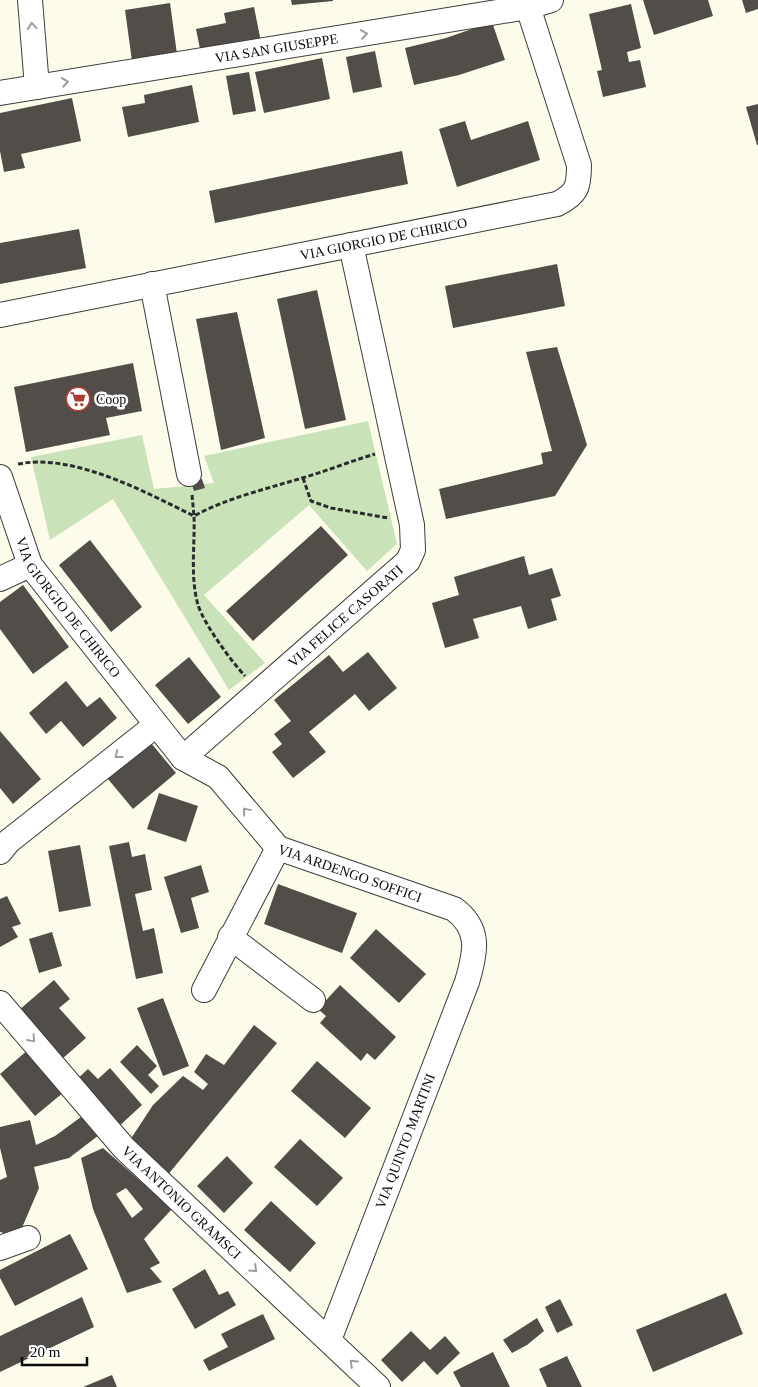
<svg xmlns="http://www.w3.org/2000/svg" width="758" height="1387" font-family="Georgia,serif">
<rect width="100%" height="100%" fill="#fdfbea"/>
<!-- green -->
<path fill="#c9e2b8" d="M368 421 397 544 367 571 309 505 204 595 265 663 229 690 113 499 50 540 31 457 142 435 154 489 214 483 204 456Z"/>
<!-- building -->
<path fill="#524d48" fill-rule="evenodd" d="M291 0H333V1L292 5Z
M643 0H708L713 16 654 35Z
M742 0H758V9L746 13Z
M170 3 177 54 132 61 125 10Z
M631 4 641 48 627 52 629 62 640 60 646 87 603 97 597 71 602 70 589 14Z
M254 7 261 42 201 54 196 29 226 23 224 13Z
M492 22 505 60 459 75 414 85 405 48 446 38Z
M375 51 382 87 353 93 346 57Z
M322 58 330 99 264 113 255 72Z
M249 72 256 111 233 115 226 76Z
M192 85 199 122 128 137 122 107 145 103 144 95Z
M72 98 81 141 21 154 25 168 4 172 0 151V113Z
M758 104V145H757L746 107Z
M465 121 471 140 528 121 540 160 457 187 439 129Z
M402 151 408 184 215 223 209 191Z
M79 229 86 268 0 284V243Z
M557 264 565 306 453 328 445 286Z
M317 290 346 420 305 429 277 299Z
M237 312 265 438 221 450 196 319Z
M557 347 587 445 555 496 446 519 439 489 543 464 541 453 552 451 526 352Z
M133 363 142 411 106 418 110 435 26 452 14 387Z
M202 479 205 488 194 491 191 482Z
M321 526 348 555 253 641 226 611Z
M90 540 142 607 111 632 59 565Z
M524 556 529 575 552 568 561 596 551 599 557 620 528 629 521 606 473 619 479 638 445 648 432 603 459 595 454 577Z
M23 585 69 647 33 674 0 629V602Z
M368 652 397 688 369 711 355 694 309 732 326 752 293 778 272 752 282 744 274 734 291 721 274 700 329 655 343 672Z
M189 657 221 697 188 724 155 685Z
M66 681 87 707 100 697 117 718 83 747 61 721 46 734 29 713Z
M0 731 41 779 13 804 0 788Z
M151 743 176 773 133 809 108 779Z
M159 793 198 806 186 842 147 829Z
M129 842 132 857 145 854 152 890 135 894 143 931 154 928 163 973 136 979 109 846Z
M80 845 91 906 59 912 48 851Z
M201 865 209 892 191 898 199 928 181 933 164 877Z
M278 884 357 913 342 953 264 924Z
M7 896 21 924 12 927 18 937 0 947V899Z
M376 929 426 974 399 1003 350 958Z
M52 932 62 966 39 973 29 939Z
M54 980 70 999 59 1008 86 1038 62 1059 19 1010Z
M340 985 396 1037 375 1060 367 1053 361 1061 320 1023 326 1016 318 1009Z
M163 998 189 1066 163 1076 137 1008Z
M254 1025 277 1043 166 1177 128 1143 153 1105 183 1076 203 1090 208 1084 194 1072 206 1054 224 1065Z
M137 1045 157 1066 148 1075 159 1086 151 1094 120 1062Z
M29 1049 64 1092 35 1116 0 1074Z
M317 1061 371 1108 345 1138 291 1091Z
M110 1068 142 1105 117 1128 75 1081 88 1069 98 1079Z
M81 1117 99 1135 69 1158 34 1167 39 1188 18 1237 0 1232V1180L7 1177 0 1148V1127L30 1120 36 1145 55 1136Z
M300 1139 343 1178 317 1206 274 1167Z
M103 1148 172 1209 144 1239 160 1263 150 1268 162 1282 127 1293 93 1209 81 1158ZM126 1188 143 1209 132 1218 116 1194Z
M227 1156 253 1183 224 1213 197 1186Z
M271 1201 316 1243 290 1272 244 1230Z
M70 1234 88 1269 15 1306 0 1278V1270Z
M205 1269 219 1295 228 1291 236 1305 195 1329 172 1289Z
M726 1293 743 1334 653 1372 636 1330Z
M82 1297 94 1327 0 1372V1336Z
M560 1299 573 1325 557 1333 545 1307Z
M263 1314 275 1339 209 1371 203 1360 228 1347 221 1334Z
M537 1318 544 1331 527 1345 512 1353 503 1340Z
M411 1331 430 1350 445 1336 460 1353 437 1375 424 1361 402 1382 381 1360Z
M493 1352 510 1387H461L453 1372Z
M567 1356 582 1387H547L539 1369Z
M112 1375 117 1387H83Z"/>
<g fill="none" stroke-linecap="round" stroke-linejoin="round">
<!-- minor casing -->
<g stroke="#3d3d3d" stroke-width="26">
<g id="minor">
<path d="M30 0 37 87"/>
<path id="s1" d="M0 93 528 7 551 0"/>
<path d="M152 284 189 474"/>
<path id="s2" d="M0 315 557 204C577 194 579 187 579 165L528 7"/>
<path id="s3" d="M0 477 30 565 183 758 408 561 413 550 412 525 351 245"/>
<path d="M0 579 30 565"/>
<path id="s4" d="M183 758 218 777 278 848 454 909C481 929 476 952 467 982L329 1340"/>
<path d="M0 852 9 841 156 725"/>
<path d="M230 937 313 1000"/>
<path d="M204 990 278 848"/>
<path id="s5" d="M0 1003 124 1148 378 1387"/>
<path d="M0 1248 28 1238"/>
</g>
</g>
<!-- path -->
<path stroke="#2c2c2c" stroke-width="3" stroke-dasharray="5 2.5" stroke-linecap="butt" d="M18 464C74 453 145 492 194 516 195 545 190 577 198 605 204 624 231 661 245 676
M303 478 311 501 331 508 388 518
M192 495 194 516C227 498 266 489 302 478 327 471 351 461 375 454"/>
<!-- minor -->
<use href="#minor" stroke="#fff" stroke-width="24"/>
</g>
<!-- one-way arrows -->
<defs><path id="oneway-chevron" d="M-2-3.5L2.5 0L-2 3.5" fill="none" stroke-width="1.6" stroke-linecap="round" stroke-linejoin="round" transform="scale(1.25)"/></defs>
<g stroke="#9d9d9d">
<use href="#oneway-chevron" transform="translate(32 26) rotate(-95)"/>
<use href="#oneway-chevron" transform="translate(364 34) rotate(-9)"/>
<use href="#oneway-chevron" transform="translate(65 82) rotate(-9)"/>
<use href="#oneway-chevron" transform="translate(118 755) rotate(142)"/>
<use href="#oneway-chevron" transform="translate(246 811) rotate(-130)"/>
<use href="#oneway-chevron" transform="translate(32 1039) rotate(49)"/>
<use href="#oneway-chevron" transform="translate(254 1269) rotate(43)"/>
<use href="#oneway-chevron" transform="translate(353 1363) rotate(-136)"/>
</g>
<!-- icons -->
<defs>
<g id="supermarket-ring" transform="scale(1.25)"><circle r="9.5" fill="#fff" stroke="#a93b33" stroke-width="1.5"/><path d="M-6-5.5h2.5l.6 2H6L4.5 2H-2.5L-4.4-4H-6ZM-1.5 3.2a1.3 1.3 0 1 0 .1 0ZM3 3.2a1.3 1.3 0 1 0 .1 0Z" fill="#a93b33"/></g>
</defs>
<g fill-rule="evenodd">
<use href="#supermarket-ring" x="78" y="399"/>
</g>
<g text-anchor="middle" stroke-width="5" stroke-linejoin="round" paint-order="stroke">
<!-- street labels -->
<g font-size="14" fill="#0a0a0a" stroke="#fff">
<text dy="5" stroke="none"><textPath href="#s1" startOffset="280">VIA SAN GIUSEPPE</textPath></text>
<text dy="5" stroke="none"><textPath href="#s2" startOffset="391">VIA GIORGIO DE CHIRICO</textPath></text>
<text dy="5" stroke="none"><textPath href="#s3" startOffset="149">VIA GIORGIO DE CHIRICO</textPath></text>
<text dy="5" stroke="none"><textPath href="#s3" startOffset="555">VIA FELICE CASORATI</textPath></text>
<text dy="5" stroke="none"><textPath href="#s4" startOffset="209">VIA ARDENGO SOFFICI</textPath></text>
<text transform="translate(405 1141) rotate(-69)" y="5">VIA QUINTO MARTINI</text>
<text dy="5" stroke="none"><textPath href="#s5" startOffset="270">VIA ANTONIO GRAMSCI</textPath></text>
</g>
<!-- poi labels -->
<g font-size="14" fill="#0a0a0a" stroke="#fff" text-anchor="start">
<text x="96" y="404">Coop</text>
</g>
</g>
<!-- scale -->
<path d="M22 1357v8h65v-8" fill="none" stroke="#0a0a0a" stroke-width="2.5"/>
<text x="30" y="1357" font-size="15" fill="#0a0a0a" stroke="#ffffff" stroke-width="4" paint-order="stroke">20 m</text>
</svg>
